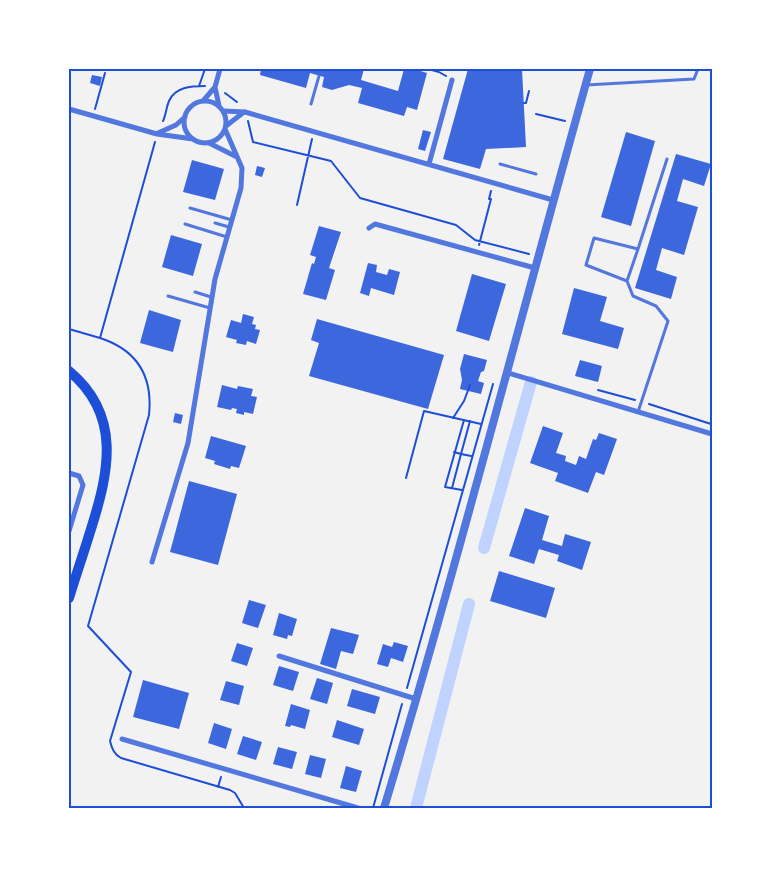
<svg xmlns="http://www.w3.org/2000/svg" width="781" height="877" font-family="'Asap Condensed',sans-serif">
<rect width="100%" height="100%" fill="#f2f2f2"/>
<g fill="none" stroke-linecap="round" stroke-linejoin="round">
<!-- canal -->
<path stroke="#bfd3fe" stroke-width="12" d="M484 548 531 382
M416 808 469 604"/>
</g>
<!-- building -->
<path fill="#3d67dc" d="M261 69H364L361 80 398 91 404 69H414L427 73 417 110 407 107 404 116 358 103 362 88 349 85 332 90 322 87 324 77 310 73 306 88 260 75Z
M468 69H522L526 147 486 149 480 169 443 159Z
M92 75 102 77 100 86 90 83Z
M423 130 431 132 425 151 418 149Z
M626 132 655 141 631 226 601 217Z
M676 154 711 164 704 186 683 179 677 201 698 207 684 255 662 248 656 270 677 277 671 299 635 288Z
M192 160 224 169 215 200 183 192Z
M257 166 265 168 262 177 255 175Z
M319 226 341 232 329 268 335 270 326 300 303 294 312 263 314 264 316 257 310 255Z
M171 235 202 244 193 276 162 267Z
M368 263 377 265 376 272 387 275 389 269 400 272 394 295 371 288 369 296 360 293Z
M472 274 506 284 489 341 456 331Z
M574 288 607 297 600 321 624 328 618 349 562 334Z
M149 310 181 320 173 352 140 343Z
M243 314 254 317 252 324 256 325 255 329 260 330 256 344 247 341 246 345 236 343 237 340 226 337 231 320 241 323Z
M317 319 444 355 428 409 309 376 319 343 311 340Z
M464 354 487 360 484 371 481 372 478 381 484 383 481 394 460 389 462 380 460 369Z
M580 360 602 366 598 382 575 376Z
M222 385 237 389 238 386 253 389 251 396 257 397 253 414 244 412V415L236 413 237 409 232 408 231 410 217 407Z
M175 413 183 415 181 424 173 422Z
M543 426 563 433 556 453 566 456 565 461 576 465 579 456 586 459 593 439 596 440 599 433 617 439 604 475 596 472 588 493 555 481 558 473 530 463Z
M211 436 246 446 239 468 231 466 230 469 214 464 215 461 205 458Z
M189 481 237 494 218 565 170 552Z
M525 508 549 516 542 540 562 546 565 534 591 542 582 570 557 561 559 555 539 549 534 564 509 556Z
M499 571 555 588 546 618 490 601Z
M249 600 266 605 258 628 242 623Z
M279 613 297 619 292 636 288 635 287 639 273 635Z
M331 628 359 635 353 654 341 651 336 669 320 664Z
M394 642 408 646 403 662 391 658 388 667 377 664 383 644 392 647Z
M237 643 253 648 247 666 231 661Z
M279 666 299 672 293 691 273 685Z
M317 678 333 683 327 704 310 699Z
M143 680 189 693 179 729 133 717Z
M226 681 244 686 239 705 220 700Z
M352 689 380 697 375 714 347 706Z
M291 704 310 710 305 729 291 725 290 727 285 726Z
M337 720 364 729 359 745 332 737Z
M214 723 232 729 226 749 208 743Z
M243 736 262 742 256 760 237 754Z
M278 747 297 752 292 769 273 764Z
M310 755 326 759 321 778 305 774Z
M346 766 362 771 356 792 340 788Z"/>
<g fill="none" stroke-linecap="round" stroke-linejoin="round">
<!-- path -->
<path stroke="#1d4ed8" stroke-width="2" d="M428 69 439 72 446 76
M199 86 205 69
M225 93 237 102
M524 103H526L529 91
M95 109 105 73
M536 114 565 121
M163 121C166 115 166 108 169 101 175 87 191 86 205 86
M248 121 253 142 331 161 360 198 456 225 475 240 529 254
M155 142 100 338C137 350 153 376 149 415L88 626 131 672 110 741C112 749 114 754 121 758L230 790 235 793 244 808
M297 205 312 139
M479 245 491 199H489L491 191
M69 329 100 338
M598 390 635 400
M649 404 711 424
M453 418 464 401 470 385
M454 452 461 454 470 421
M406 478 424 411 481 424
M452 488 461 454 471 456
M462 490 445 487 464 420
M407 688 493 384
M218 787 221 777
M373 808 402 704"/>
<!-- service -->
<path stroke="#5277de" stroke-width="3" d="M586 85 694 79 698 69
M311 104 319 76
M500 164 536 174
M190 208 232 220
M215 223 229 227
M185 224 227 237
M638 249 667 159
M627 281 638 249 594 238 586 265 627 281 633 296 656 306 668 321 638 412
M195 292 211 297
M168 296 210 308"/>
<!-- minor -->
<path stroke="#5277de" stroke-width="5" d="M215 87 219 106
M203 101 215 87 220 69
M184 122a21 21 0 1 1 42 0a21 21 0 1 1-42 0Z
M69 109 157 134 193 139
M224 111 245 112 553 200
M226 126 244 112
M158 133 176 125 185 117
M209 143 235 156
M429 164 452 80
M369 228 375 224 535 268
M508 373 712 434
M69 473 79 476 83 485 69 531
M152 562 188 443 215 279 241 188 242 168 225 129
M279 656 416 699
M122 739 358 808"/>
<!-- tertiary -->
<path stroke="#5277de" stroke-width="8" d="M384 808C458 563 521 315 590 69"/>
<!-- trunk -->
<path stroke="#1d4ed8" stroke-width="10" d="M69 371C122 415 109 472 91 529 84 552 76 575 69 598"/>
</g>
<!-- border -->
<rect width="781" height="877" fill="none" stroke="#ffffff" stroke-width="140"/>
<rect x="70" y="70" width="641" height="737" fill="none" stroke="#1d4ed8" stroke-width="2"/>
</svg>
